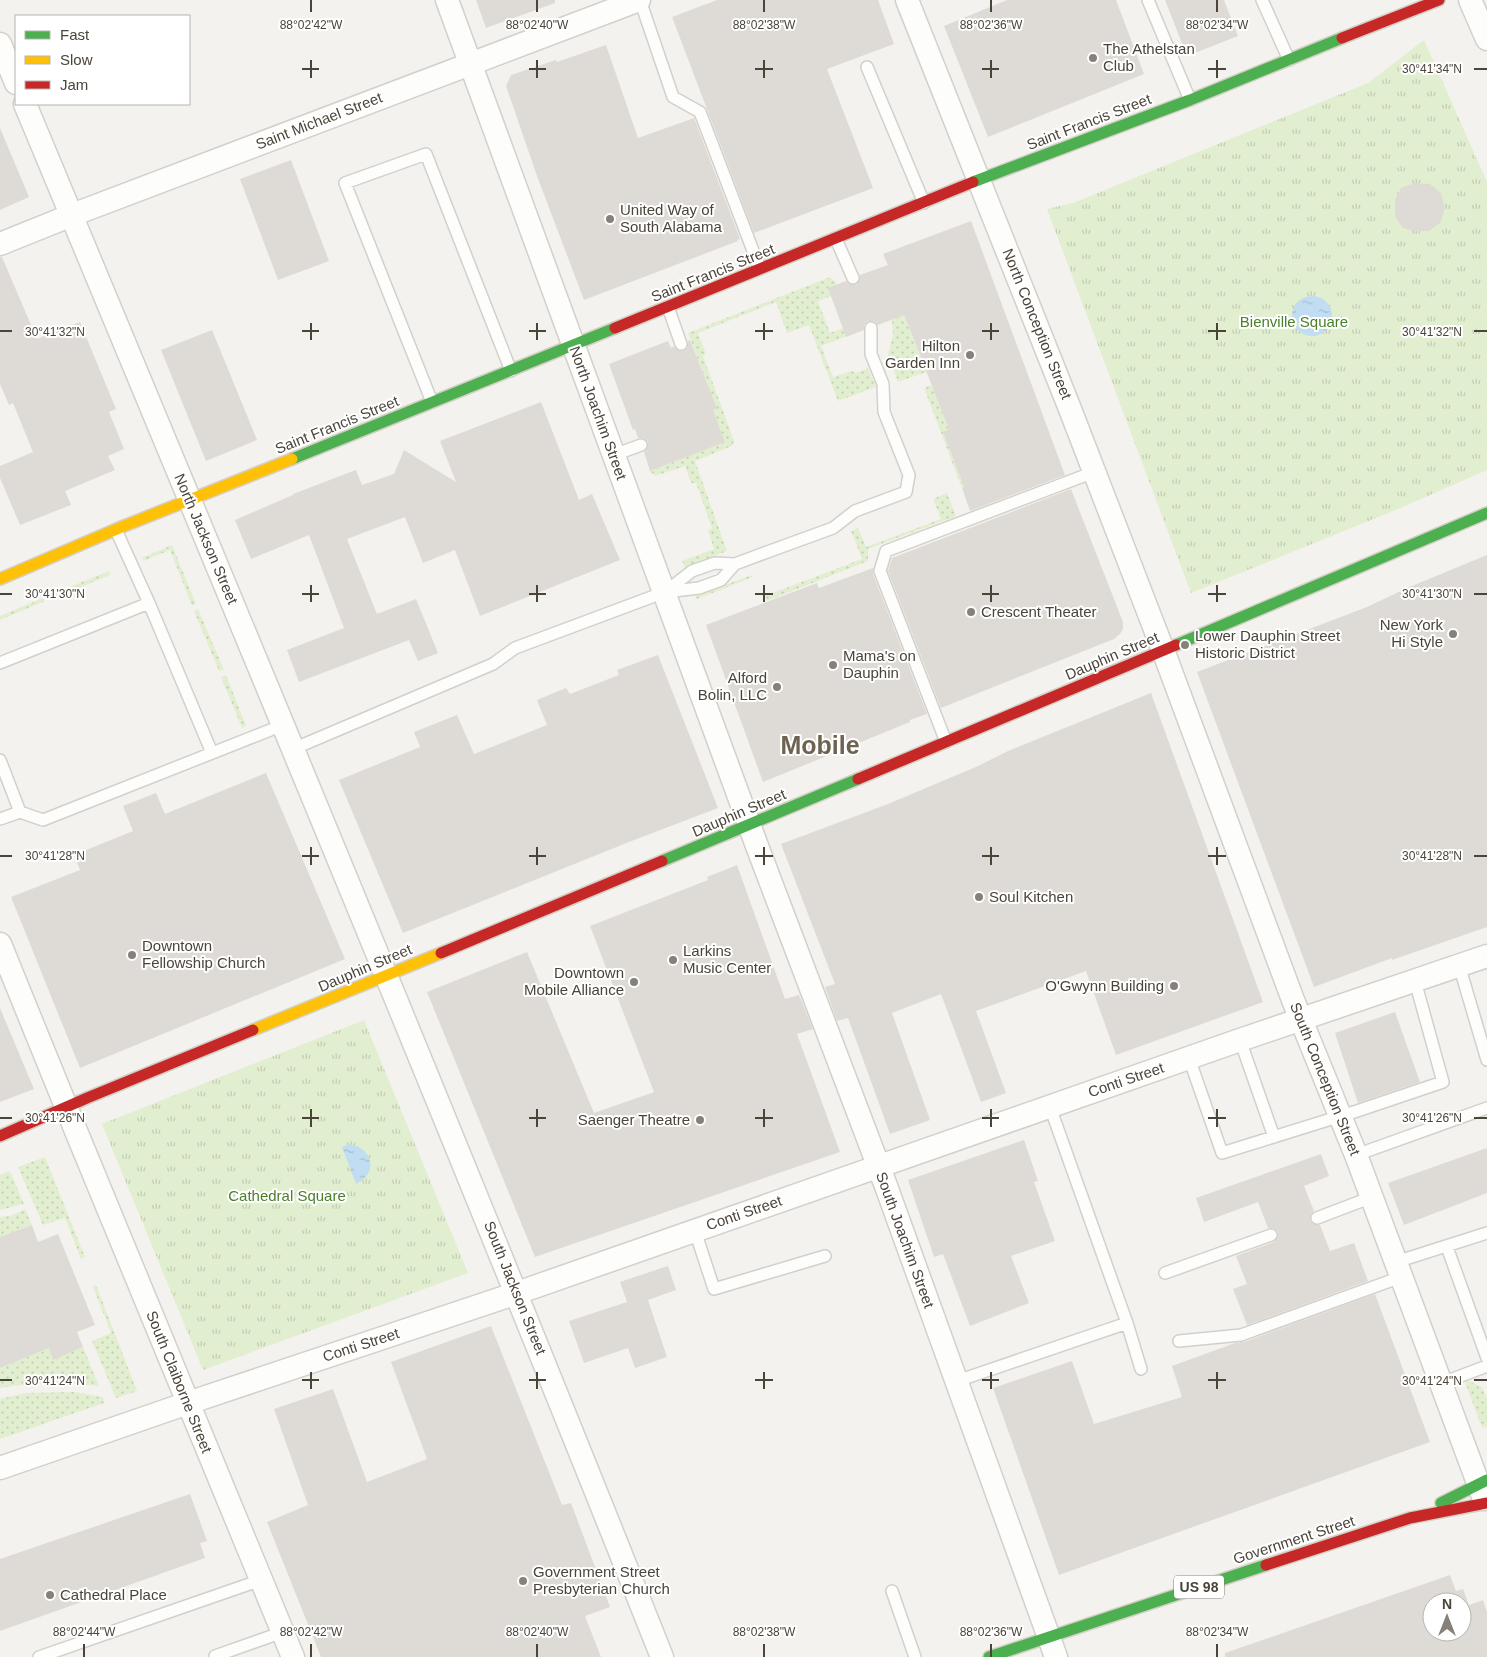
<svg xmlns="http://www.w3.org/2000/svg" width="1487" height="1657" font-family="Helvetica,sans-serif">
<defs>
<pattern id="grass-tufts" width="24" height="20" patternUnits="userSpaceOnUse" patternTransform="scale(1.25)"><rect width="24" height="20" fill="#e1eecf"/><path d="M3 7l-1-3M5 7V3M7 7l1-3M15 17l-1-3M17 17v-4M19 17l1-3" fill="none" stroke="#c3cdb2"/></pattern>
<pattern id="garden-dots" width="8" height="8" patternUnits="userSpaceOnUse" patternTransform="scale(1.25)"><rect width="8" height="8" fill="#e1eecf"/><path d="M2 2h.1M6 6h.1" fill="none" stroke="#c3cdb2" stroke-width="1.8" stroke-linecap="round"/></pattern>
<pattern id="water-ripples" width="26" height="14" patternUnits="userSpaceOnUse" patternTransform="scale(1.25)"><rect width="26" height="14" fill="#c0ddf1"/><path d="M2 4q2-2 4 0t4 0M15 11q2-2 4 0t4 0" fill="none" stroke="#a6bfcf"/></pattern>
</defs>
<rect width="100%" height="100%" fill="#f4f2ee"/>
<!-- grass -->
<path fill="url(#grass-tufts)" d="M1424 40 1487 182V470L1398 509 1191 593 1047 209 1073 203 1368 83Z
M364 1020 468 1273 203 1370 102 1124Z"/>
<!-- garden -->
<path fill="url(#garden-dots)" d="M830 277 836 282 841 292 818 301 830 333 851 325 855 333 821 346 833 377 852 371 856 373 868 368 876 387 838 401 809 325 787 333 776 302 698 333 706 354 703 356 734 441 732 446 695 461 727 551 685 567 682 561 714 549 708 530 712 528 696 483H691L685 466 655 476 650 471 725 442 713 410 716 409 688 333Z
M901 308 926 372 898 382 888 354 893 335 892 320 899 317Z
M932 385 949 429 943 432 964 487 962 488 924 388Z
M947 493 956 516 868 549V561L767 601 765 596 862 559 851 531 858 528 866 547 941 519 933 499Z
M172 545 196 604 192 606 170 550 144 561 142 558Z
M109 571 110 575 52 599 50 595Z
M752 575 753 577 697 599 695 596Z
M43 598 45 601 0 620V616Z
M198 609 224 670 219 671 194 611Z
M226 675 246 726 242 728 221 677Z
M45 1157 85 1257 81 1259 65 1218 43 1225 18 1167Z
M10 1171 24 1204 0 1210V1175Z
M25 1209 32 1225 3 1236 0 1245V1217L10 1216Z
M96 1285 137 1391 116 1398 92 1341 111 1333 93 1287Z
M83 1347 99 1386C64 1382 35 1382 0 1388V1368L49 1348 53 1359Z
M1464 1379 1482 1387 1487 1399V1426L1482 1428Z
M74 1392 103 1397 104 1403 0 1439V1399L26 1393Z"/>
<!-- water -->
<path fill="url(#water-ripples)" d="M1292 316a20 20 0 1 1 40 0a20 20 0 1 1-40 0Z
M349 1144C373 1148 379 1173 356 1184L342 1147Z"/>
<!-- building -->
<path fill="#dedbd6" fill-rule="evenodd" d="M476 0H555V3L486 28Z
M717 0H878L894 44 827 69 873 188 754 233 672 17Z
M1007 0H1116L1144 74 988 137 944 26Z
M1165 0H1224L1238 36 1187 56Z
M606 45 638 138 694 118 740 239 737 240 738 241 584 300 537 176 506 86 511 75 556 60 557 62Z
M0 128 29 197 0 210Z
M291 160 329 261 278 280 240 179Z
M1415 183 1430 184 1441 193 1445 208 1440 223 1429 231H1415L1403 228 1395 216V200L1401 188Z
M971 221 1065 475 970 511 962 488 964 487 943 432 949 429 904 315 878 325 874 321H868L864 325V330L846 337 828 288 846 281 852 285H856L860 279V275L888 265 883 254Z
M0 257H2L37 339 80 322 116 409 109 412 124 449 108 456 115 470 65 491 71 505 20 525 0 478V466L33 452 13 403 9 405 0 384Z
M212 330 257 440 206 461 161 350Z
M690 340 717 409 713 410 725 442 650 471 644 452 648 447V442L643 438H638L635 429 633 430 609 364 668 341 671 348 674 346 677 350 683 351 687 348 688 341Z
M541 402 579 500 592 494 620 560 480 616 455 550 423 563 405 517 347 539 377 614 416 599 438 653 418 661 409 640 299 682 287 650 344 628 309 535 251 559 235 520 293 495V494L356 470 362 485 394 474 404 450 456 482 440 441Z
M1071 489 1123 622V629L1120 634 1114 639 941 708 888 571 892 558Z
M1487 555V927L1392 960V958L1314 987 1197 672 1367 607 1407 588Z
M873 568V574L927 714 910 720V722L763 782 706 625 817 583 819 588Z
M658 655 718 808 629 842 403 933 339 780 420 747 414 732 457 715 474 754 547 725 537 700 566 688 570 694 619 675 617 670Z
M1151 693 1263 1002 1116 1055 1086 971 976 1011 1006 1093 981 1102 941 994 892 1013 930 1120 890 1134 848 1018 837 1021 825 987 835 984 781 844 888 804 978 766 1008 751Z
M266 773 345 959 80 1068 11 897 80 870 74 855 133 831 123 806 156 793 165 814Z
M737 865 785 999 799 995 813 1029 797 1034 840 1152 535 1257 427 992 527 952 594 1113 654 1092 590 926 708 880 707 877Z
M0 1008 34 1089 0 1102Z
M1395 1012 1420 1082 1358 1103 1335 1033Z
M1024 1140 1038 1181 1034 1182 1055 1241 1011 1256 1029 1303 970 1326 943 1254 934 1257 908 1180Z
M1487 1148V1193L1404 1225 1388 1183Z
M1321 1154 1329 1176 1304 1186 1314 1211 1311 1214 1310 1220 1313 1224 1320 1225 1330 1251 1354 1243 1368 1281 1247 1325 1233 1289 1247 1284 1236 1256 1274 1242 1278 1237V1232L1273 1228H1268L1258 1202 1204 1222 1196 1198Z
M32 1225 38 1242 58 1234 95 1325 77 1332 83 1347 53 1360 49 1348 0 1368V1237Z
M668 1266 676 1290 648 1300 667 1357 635 1368 628 1348 584 1363 569 1321 627 1302 620 1282Z
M1375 1294 1430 1442 1059 1575 993 1388 1072 1361 1094 1424 1182 1397 1172 1366 1235 1343 1244 1342Z
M491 1326 562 1505 571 1503 610 1607 585 1616 601 1657H321L267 1522 308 1505 274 1409 333 1389 367 1482 427 1459 391 1362Z
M190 1494 207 1541 200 1543 205 1558 0 1631V1559Z
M1450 1575 1456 1591 1463 1589 1469 1605 1483 1600 1487 1612V1657H1225V1653ZM1432 1602H1462V1632H1432Z"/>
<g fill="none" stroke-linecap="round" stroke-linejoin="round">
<!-- lane casing -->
<g stroke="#d2d0cb" stroke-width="14">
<path id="lane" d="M640 0 673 97 700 112 760 269
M1148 0 1190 100
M1262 0 1289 60
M867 67 924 203
M836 239 853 278
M668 307 681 344
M432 402 345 183 426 154 511 371
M614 455 641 445
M116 530 149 603 212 753
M665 592 692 571 715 563 735 564 770 551 833 528 855 511 906 492 909 475 884 412 883 384 871 354V328
M0 663 149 603
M946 742 880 571 886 551 1094 472
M293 749 493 664 515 648 665 592 699 588 721 580 735 564
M0 760 20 812
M0 819 20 812 43 820 283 725
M1459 965 1487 1060
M1240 1040 1274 1137
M1189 1058 1222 1153 1357 1111 1443 1082 1415 981
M1356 1155 1487 1108
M1317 1218 1372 1197
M695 1231 714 1289 825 1256
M1447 1247 1487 1358
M1396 1262 1487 1233
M1165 1273 1271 1235
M1127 1323 1141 1369
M1179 1341 1241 1335 1401 1277
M957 1381 1127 1323 1050 1107
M1442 1383 1487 1366
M892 1591 915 1657
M39 1657 261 1580
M216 1657 215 1656 283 1632"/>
</g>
<!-- street casing -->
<g stroke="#d2d0cb" stroke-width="25">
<path id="street" d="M447 0 757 846 886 1186 1056 1657
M907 0 1070 409 1163 650 1293 1000 1356 1155 1484 1499
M1470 0 1487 39
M0 44 16 83
M25 104C240 620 455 1137 662 1657
M0 244 72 215 639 0
M0 944 76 1131 293 1657
M0 1468 188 1403 517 1293 1240 1040 1487 956"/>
</g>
<!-- fast casing -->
<g stroke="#d3cfc5" stroke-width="14">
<path id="fast" d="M973 182 1190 100 1342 38
M292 459 615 328
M1176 645 1487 513
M662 861 858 779
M1441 1503 1487 1480
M989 1657 1266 1565"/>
</g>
<!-- slow casing -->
<g stroke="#d3cfc5" stroke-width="14">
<path id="slow" d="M0 579 124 526 292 459
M253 1030 441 953"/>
</g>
<!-- jam casing -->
<g stroke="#d3cfc5" stroke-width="14">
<path id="jam" d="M1342 38 1439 0
M615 328 973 182
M858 779 1176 645
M441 953 662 861
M0 1136 87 1098 253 1030
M1266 1565 1410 1518 1487 1503"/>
</g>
<!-- lane -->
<use href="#lane" stroke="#fdfdfc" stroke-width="11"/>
<!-- street -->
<use href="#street" stroke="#fdfdfc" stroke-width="22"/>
<!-- fast -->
<use href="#fast" stroke="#4caf50" stroke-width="11"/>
<!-- slow -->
<use href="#slow" stroke="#ffc107" stroke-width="11"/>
<!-- jam -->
<use href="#jam" stroke="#c62828" stroke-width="11"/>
</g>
<!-- ticks -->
<path fill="none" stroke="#4b4439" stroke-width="2" d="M311 0V12M537 0V12M764 0V12M991 0V12M1217 0V12M311 60V78M537 60V78M764 60V78M991 60V78M1217 60V78M302 69H319M529 69H546M755 69H773M982 69H999M1208 69H1226M1474 69H1487M311 323V340M537 323V340M764 323V340M991 323V340M1217 323V340M0 331H12M302 331H319M529 331H546M755 331H773M982 331H999M1208 331H1226M1474 331H1487M311 585V602M537 585V602M764 585V602M991 585V602M1217 585V602M0 594H12M302 594H319M529 594H546M755 594H773M982 594H999M1208 594H1226M1474 594H1487M311 847V865M537 847V865M764 847V865M991 847V865M1217 847V865M0 856H12M302 856H319M529 856H546M755 856H773M982 856H999M1208 856H1226M1474 856H1487M311 1109V1127M537 1109V1127M764 1109V1127M991 1109V1127M1217 1109V1127M0 1118H12M302 1118H319M529 1118H546M755 1118H773M982 1118H999M1208 1118H1226M1474 1118H1487M311 1372V1389M537 1372V1389M764 1372V1389M991 1372V1389M1217 1372V1389M0 1380H12M302 1380H319M529 1380H546M755 1380H773M982 1380H999M1208 1380H1226M1474 1380H1487M84 1644V1657M311 1644V1657M537 1644V1657M764 1644V1657M991 1644V1657M1217 1644V1657"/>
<!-- markers -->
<g fill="#868178" stroke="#fff" stroke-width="2">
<circle cx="1093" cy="58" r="5"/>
<circle cx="610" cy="219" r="5"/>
<circle cx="970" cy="355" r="5"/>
<circle cx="971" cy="612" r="5"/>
<circle cx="1453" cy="634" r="5"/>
<circle cx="1185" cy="645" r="5"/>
<circle cx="833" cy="665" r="5"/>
<circle cx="777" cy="687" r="5"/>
<circle cx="979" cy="897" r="5"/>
<circle cx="132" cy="955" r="5"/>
<circle cx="673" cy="960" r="5"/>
<circle cx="634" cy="982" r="5"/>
<circle cx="1174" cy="986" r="5"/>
<circle cx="700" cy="1120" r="5"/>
<circle cx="523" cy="1581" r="5"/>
<circle cx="50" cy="1595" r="5"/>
</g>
<g text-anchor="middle" stroke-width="4" stroke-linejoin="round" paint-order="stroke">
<!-- shield labels -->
<rect fill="#fff" stroke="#817c74" stroke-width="1" x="1174" y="1575.5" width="50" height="23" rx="4"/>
<g font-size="14" font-weight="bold" fill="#4b4439">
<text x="1199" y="1592">US 98</text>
</g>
<!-- poi labels -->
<g font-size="15" fill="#4b4439" stroke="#fff" text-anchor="start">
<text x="1103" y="54">The Athelstan<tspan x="1103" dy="17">Club</tspan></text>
<text x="620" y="215">United Way of<tspan x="620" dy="17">South Alabama</tspan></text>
<text x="960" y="351" text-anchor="end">Hilton<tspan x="960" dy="17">Garden Inn</tspan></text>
<text x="981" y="617">Crescent Theater</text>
<text x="1443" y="630" text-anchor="end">New York<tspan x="1443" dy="17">Hi Style</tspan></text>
<text x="1195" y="641">Lower Dauphin Street<tspan x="1195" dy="17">Historic District</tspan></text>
<text x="843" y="661">Mama's on<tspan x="843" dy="17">Dauphin</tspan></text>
<text x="767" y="683" text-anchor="end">Alford<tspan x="767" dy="17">Bolin, LLC</tspan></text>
<text x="989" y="902">Soul Kitchen</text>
<text x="142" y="951">Downtown<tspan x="142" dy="17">Fellowship Church</tspan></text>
<text x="683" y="956">Larkins<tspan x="683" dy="17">Music Center</tspan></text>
<text x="624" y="978" text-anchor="end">Downtown<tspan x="624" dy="17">Mobile Alliance</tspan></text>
<text x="1164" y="991" text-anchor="end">O'Gwynn Building</text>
<text x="690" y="1125" text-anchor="end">Saenger Theatre</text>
<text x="533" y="1577">Government Street<tspan x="533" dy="17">Presbyterian Church</tspan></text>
<text x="60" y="1600">Cathedral Place</text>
</g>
<!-- street labels -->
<g font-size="15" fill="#4b4439" stroke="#fff">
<text transform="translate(319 121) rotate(-21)" y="5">Saint Michael Street</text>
<text transform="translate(1089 122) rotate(-21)" y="5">Saint Francis Street</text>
<text transform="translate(713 273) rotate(-22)" y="5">Saint Francis Street</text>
<text transform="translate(1037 324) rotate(68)" y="5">North Conception Street</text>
<text transform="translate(598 413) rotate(70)" y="5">North Joachim Street</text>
<text transform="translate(337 425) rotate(-22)" y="5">Saint Francis Street</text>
<text transform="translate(206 539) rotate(67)" y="5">North Jackson Street</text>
<text transform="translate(1112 656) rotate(-23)" y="5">Dauphin Street</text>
<text transform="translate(739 813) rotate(-23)" y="5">Dauphin Street</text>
<text transform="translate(365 968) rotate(-23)" y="5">Dauphin Street</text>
<text transform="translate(1325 1079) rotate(68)" y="5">South Conception Street</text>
<text transform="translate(1126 1080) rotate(-19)" y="5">Conti Street</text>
<text transform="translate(744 1213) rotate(-19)" y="5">Conti Street</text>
<text transform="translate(905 1240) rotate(70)" y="5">South Joachim Street</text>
<text transform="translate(515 1288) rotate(68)" y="5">South Jackson Street</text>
<text transform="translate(361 1345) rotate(-18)" y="5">Conti Street</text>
<text transform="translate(179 1382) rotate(68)" y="5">South Claiborne Street</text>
<text transform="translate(1294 1540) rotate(-18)" y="5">Government Street</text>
</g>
<!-- park labels -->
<g font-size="15" fill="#4a7f2a" stroke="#fff">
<text x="1294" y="327">Bienville Square</text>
<text x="287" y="1201">Cathedral Square</text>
</g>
<!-- town labels -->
<g font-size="25" font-weight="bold" fill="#6e6250" stroke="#fff">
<text x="820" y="754">Mobile</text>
</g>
</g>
<g font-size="12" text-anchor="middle" fill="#4b4439" stroke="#fff" stroke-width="4" stroke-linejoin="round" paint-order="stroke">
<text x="311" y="29">88°02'42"W</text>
<text x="537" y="29">88°02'40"W</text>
<text x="764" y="29">88°02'38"W</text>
<text x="991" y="29">88°02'36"W</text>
<text x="1217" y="29">88°02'34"W</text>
<text x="1432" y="73">30°41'34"N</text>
<text x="55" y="336">30°41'32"N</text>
<text x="1432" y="336">30°41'32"N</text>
<text x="55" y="598">30°41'30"N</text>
<text x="1432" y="598">30°41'30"N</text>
<text x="55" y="860">30°41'28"N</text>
<text x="1432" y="860">30°41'28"N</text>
<text x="55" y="1122">30°41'26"N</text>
<text x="1432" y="1122">30°41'26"N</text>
<text x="55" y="1385">30°41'24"N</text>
<text x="1432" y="1385">30°41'24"N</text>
<text x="84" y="1636">88°02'44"W</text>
<text x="311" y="1636">88°02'42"W</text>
<text x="537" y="1636">88°02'40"W</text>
<text x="764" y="1636">88°02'38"W</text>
<text x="991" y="1636">88°02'36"W</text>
<text x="1217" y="1636">88°02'34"W</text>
</g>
<!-- legend -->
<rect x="15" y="15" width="175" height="90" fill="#ffffff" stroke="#b7b4b0"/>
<rect x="25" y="31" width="25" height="8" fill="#4caf50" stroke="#b7b4b0"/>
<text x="60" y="40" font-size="15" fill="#4b4439">Fast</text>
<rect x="25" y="56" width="25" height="8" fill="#ffc107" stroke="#b7b4b0"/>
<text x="60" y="65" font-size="15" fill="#4b4439">Slow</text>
<rect x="25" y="81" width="25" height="8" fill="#c62828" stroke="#b7b4b0"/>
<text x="60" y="90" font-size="15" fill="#4b4439">Jam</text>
<!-- north arrow -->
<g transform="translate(1447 1617)"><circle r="24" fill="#ffffff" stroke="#b7b4b0"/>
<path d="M0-4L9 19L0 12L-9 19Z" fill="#868178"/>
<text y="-8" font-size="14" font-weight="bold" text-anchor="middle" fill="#4b4439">N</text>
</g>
</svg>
